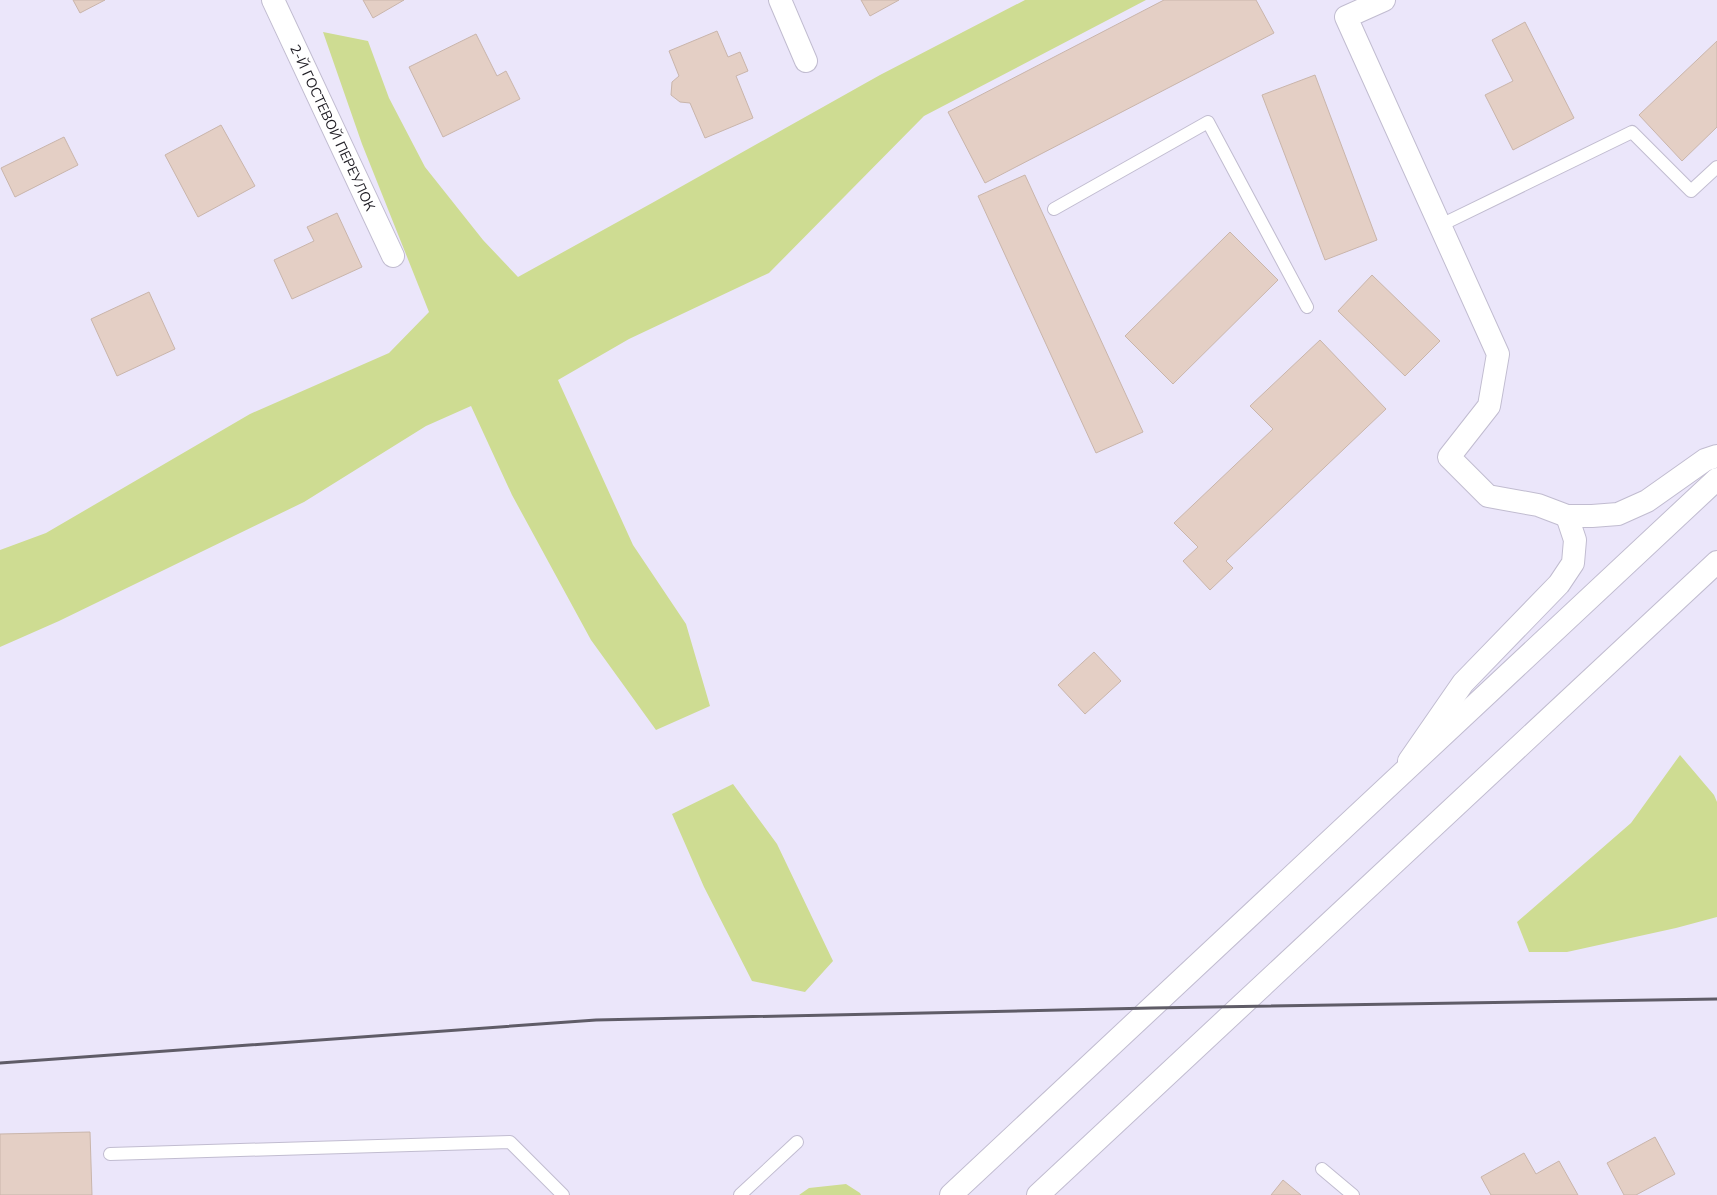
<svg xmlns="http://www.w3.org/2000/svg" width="1717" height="1195" font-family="'Nunito Sans',sans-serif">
<rect width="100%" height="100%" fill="#ebe6fa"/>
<!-- green -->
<path fill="#cedc92" d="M1025 0H1146L924 116 769 273 629 339 558 380 633 545 686 624 710 706 656 730 591 640 512 495 471 406 426 426 304 502 59 621 0 647V550L46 533 250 414 389 353 429 312 362 144 323 32 368 41 389 98 425 167 483 240 518 277 652 203 880 75Z
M1680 755 1714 795 1717 802V917L1676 928 1567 952H1529L1517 922 1631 823Z
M733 784 777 844 833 961 805 992 752 981 704 887 672 814Z
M846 1184 860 1193 861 1195H799L809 1188Z"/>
<!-- building -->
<path fill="#e4cfc5" stroke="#c9b5ab" d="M73 0H105L80 13Z
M363 0H404L373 18Z
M861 0H899L870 16Z
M1164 0H1256L1274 33 985 183 948 112Z
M1525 22 1574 118 1513 150 1485 95 1513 81 1492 40Z
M717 31 728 57 740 52 748 71 736 76 753 118 705 138 690 103 680 102 671 95 672 82 679 76 669 51Z
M476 34 497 76 506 71 520 99 443 137 409 67Z
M1717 41V127L1682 161 1639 115Z
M1315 75 1377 240 1325 260 1262 95Z
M221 125 255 186 198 217 165 155Z
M64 137 78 165 15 197 1 168Z
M1025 175 1143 432 1096 453 978 196Z
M337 213 362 267 292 299 274 260 314 241 307 227Z
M1230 232 1278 280 1173 384 1125 336Z
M1372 275 1440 341 1405 376 1338 311Z
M149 292 175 349 117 376 91 319Z
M1320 340 1386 409 1226 561 1233 568 1210 590 1183 561 1198 547 1174 523 1273 429 1250 406Z
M1094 652 1121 681 1085 714 1058 685Z
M90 1132 92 1195H0V1134Z
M1655 1137 1675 1174 1636 1195H1624L1607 1163Z
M1524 1153 1536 1174 1559 1161 1578 1195H1491L1481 1177Z
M1283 1180 1301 1195H1271Z"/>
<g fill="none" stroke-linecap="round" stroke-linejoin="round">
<!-- service casing -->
<g stroke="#c1bcd0" stroke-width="14">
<path id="service" d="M1054 209 1208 122 1307 307
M1441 225 1632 132 1691 191 1717 167
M110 1154 510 1142 563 1195
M1322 1169 1353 1195
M740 1195 797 1142"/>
</g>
<!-- minor casing -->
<g stroke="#c1bcd0" stroke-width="24">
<g id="minor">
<path id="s1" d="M273 0 393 256"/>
<path d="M780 0 806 61"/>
<path d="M1384 0 1346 17 1498 354 1489 406 1449 457 1488 496 1538 505 1567 516H1592L1618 514 1647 501 1705 460 1717 456"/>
<path d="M1409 761 1463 683 1559 584 1573 563 1575 540 1567 516"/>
</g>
</g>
<!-- trunk casing -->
<g stroke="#c1bcd0" stroke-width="24">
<path id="trunk" d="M951 1195 1717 479
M1038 1195 1717 562"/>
</g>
<!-- service -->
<use href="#service" stroke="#fff" stroke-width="12"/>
<!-- minor -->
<use href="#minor" stroke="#fff" stroke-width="22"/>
<!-- trunk -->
<use href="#trunk" stroke="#fff" stroke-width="22"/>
<!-- rail -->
<path stroke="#5f5c67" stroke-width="3" d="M0 1063 596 1020 1152 1008 1717 999"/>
</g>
<g text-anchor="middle" stroke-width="3" stroke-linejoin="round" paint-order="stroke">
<!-- street labels -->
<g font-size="14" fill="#1f1d24" stroke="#f7f5fd">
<text dy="5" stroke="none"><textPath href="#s1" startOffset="141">2-Й ГОСТЕВОЙ ПЕРЕУЛОК</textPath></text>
</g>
</g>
</svg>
